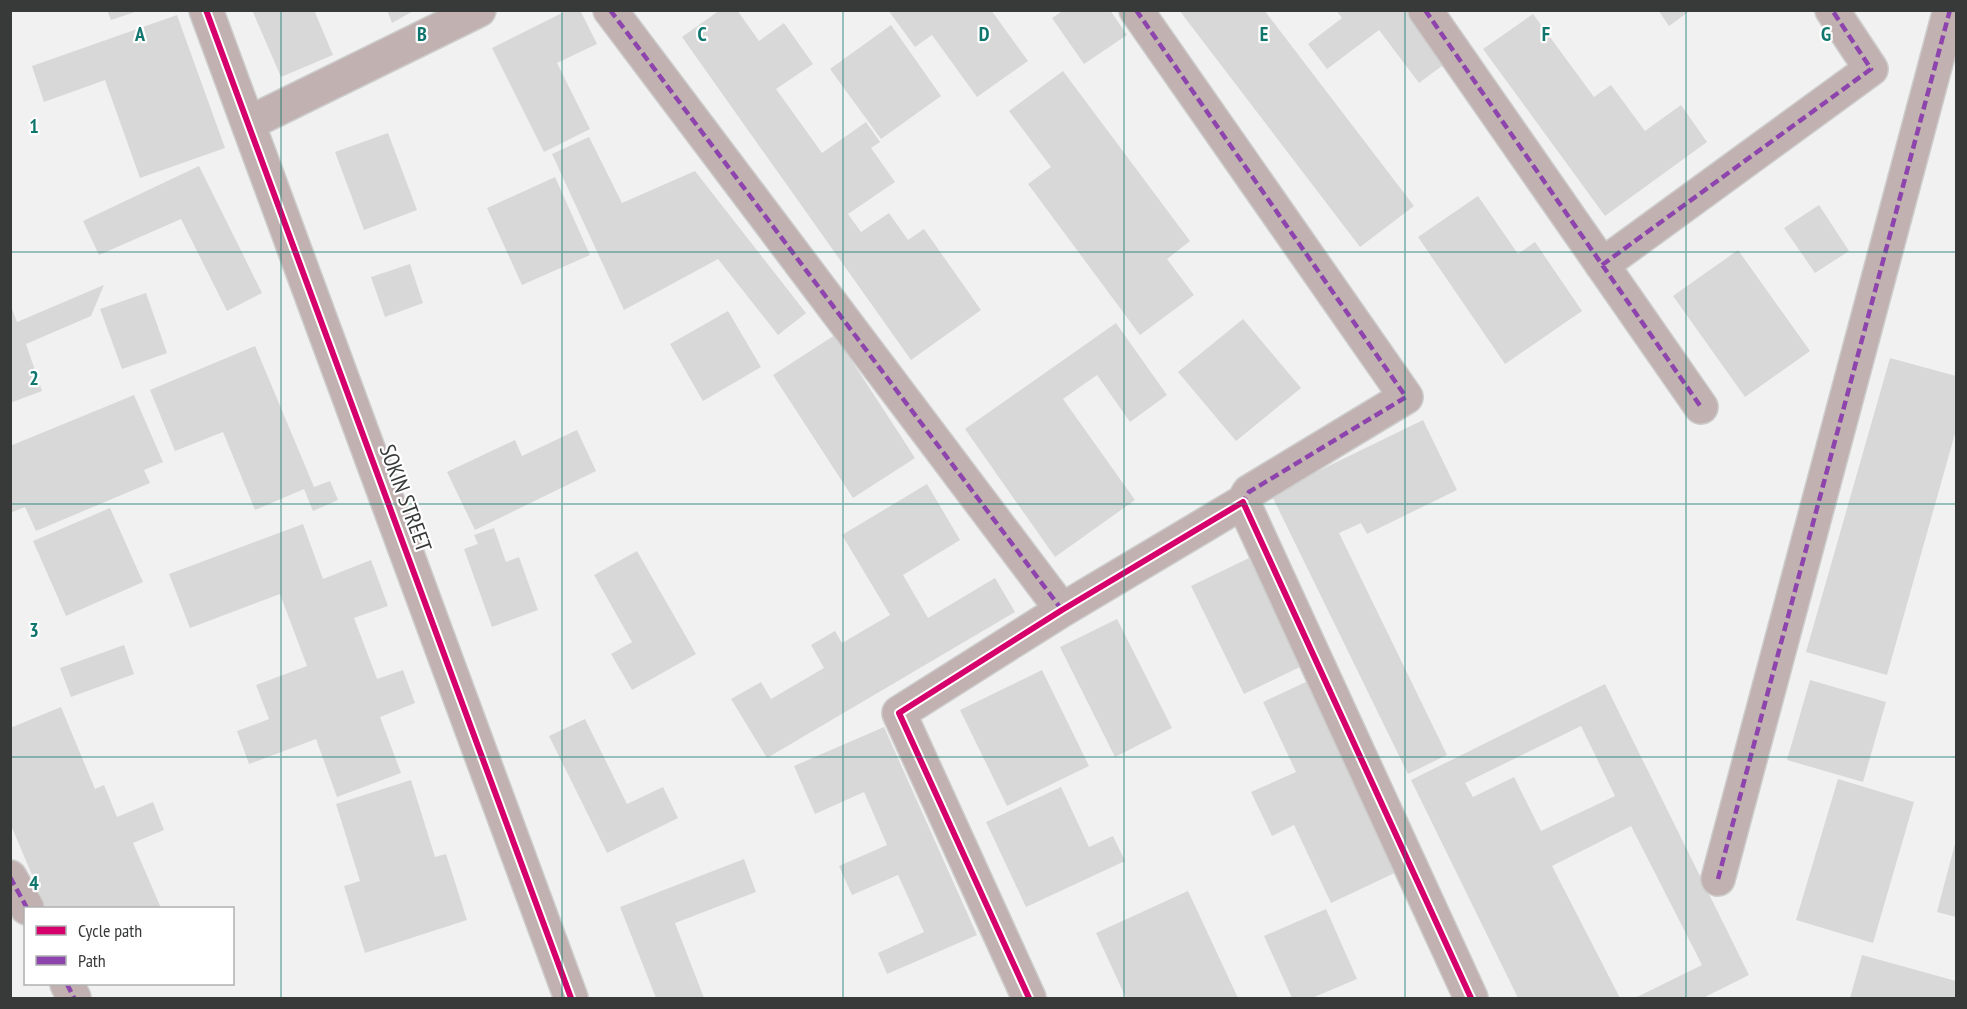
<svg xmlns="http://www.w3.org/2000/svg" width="1967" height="1009" font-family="'PT Sans Narrow',sans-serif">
<rect width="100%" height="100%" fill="#f1f1f1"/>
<!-- building -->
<path fill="#d8d8d8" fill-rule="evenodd" d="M107 10H138V11L111 20Z
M252 10H314L333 55 281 77Z
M387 10H415L392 23Z
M568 10H580L597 44 557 63 590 129 544 152 492 48Z
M720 10H737L759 41 784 23 813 64 776 89 822 153 866 122 880 142 871 148 895 182 848 214 861 232 889 213 908 240 924 229 981 310 911 360 682 37Z
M888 10H991L1028 61 977 97 932 35 915 47Z
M1064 10H1110L1127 35 1084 64 1052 18Z
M1179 10H1264L1414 206 1360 247Z
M1336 10H1406L1446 63 1419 83 1379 30 1327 69 1308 44 1342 18Z
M1658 10H1691L1669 26Z
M1533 14 1594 97 1611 85 1645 131 1681 105 1707 142 1605 216 1483 49Z
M177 15 225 148 140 178 105 80 44 102 32 66Z
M891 25 941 96 881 139 830 69Z
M1063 71 1190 241 1167 259 1194 295 1140 335 1028 184 1051 167 1009 111Z
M388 133 417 210 364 230 335 152Z
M589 137 622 203 695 171 806 313 778 335 718 259 624 310 552 154Z
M199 166 262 293 227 311 181 219 99 255 83 221Z
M555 177 590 255 522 285 487 208Z
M1478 196 1518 254 1535 242 1582 311 1505 364 1418 237Z
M1819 205 1849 251 1815 273 1784 228Z
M1738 250 1810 351 1745 397 1673 296Z
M410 264 423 303 385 317 371 277Z
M104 285 91 316 26 344 42 391 10 403V304L17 322Z
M146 293 167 353 122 369 100 309Z
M728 311 761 367 703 401 670 344Z
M1243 319 1301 388 1236 441 1178 372Z
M1116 323 1167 395 1130 422 1097 375 1063 399 1135 500 1055 557 965 429Z
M835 335 915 458 853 498 773 375Z
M255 346 314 487 330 481 338 500 313 511 304 489 255 510 223 432 175 451 150 390Z
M1890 358 1956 376V430L1887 675 1806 652Z
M134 395 163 462 144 470 150 483 36 531 25 507 10 513V446Z
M1423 420 1457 490 1367 534 1361 523 1339 533 1447 755 1408 774 1271 494Z
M577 430 596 471 475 530 447 472 515 440 522 456Z
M927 484 960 540 903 575 928 618 995 578 1015 612 767 758 731 699 761 682 771 699 824 668 811 645 835 631 842 643 890 615 842 535Z
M110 508 143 582 66 616 33 541Z
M303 524 323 579 371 560 388 606 354 618 377 679 403 670 415 703 380 717 401 773 337 797 316 739 249 764 237 731 269 719 256 685 307 666 280 594 190 628 169 574Z
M494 528 506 562 519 557 538 610 492 627 464 549 478 544 474 535Z
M637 551 696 654 632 690 611 654 632 642 594 575Z
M1249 558 1302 666 1244 694 1191 586Z
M1117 619 1172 728 1115 757 1060 647Z
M124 645 134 674 71 697 60 668Z
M1042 670 1089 766 1007 806 960 710Z
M1310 680 1401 870 1331 903 1294 825 1272 836 1251 792 1296 772 1263 702Z
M1810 680 1886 702 1863 782 1787 760Z
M1605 684 1749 975 1703 998H1635L1702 965 1631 826 1552 866 1620 998H1518L1411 780ZM1581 726 1615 796 1541 831 1514 777 1473 797 1465 783Z
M61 707 95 789 104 785 117 817 153 802 164 830 133 843 161 908H46L10 823V728Z
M585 719 627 804 663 787 678 818 607 853 549 736Z
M884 727 977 935 887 974 878 953 924 932 898 875 852 895 839 866 887 845 864 792 815 814 794 766Z
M1838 779 1914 802 1873 943 1796 920Z
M411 780 435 857 446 854 467 920 365 953 344 886 360 881 336 804Z
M1061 787 1089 847 1113 836 1125 861 1026 907 986 822Z
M1956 840V917L1937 912Z
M744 859 756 892 675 923 704 998H656L620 907Z
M1188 891 1238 998H1126L1096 933Z
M1326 909 1357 979 1312 998H1292L1264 936Z
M1862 955 1956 981V998H1850Z"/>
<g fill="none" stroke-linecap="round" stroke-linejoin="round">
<!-- minor casing -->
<g stroke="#ccc" stroke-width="36">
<path id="minor" d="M206 10 571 998
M610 10 1062 610
M1136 10 1406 397 1249 492 1243 502
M1425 10 1701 407
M249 123 479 10
M1602 265 1871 69 1832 10
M10 877 27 908
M1718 879 1950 10
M67 984 74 998
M1029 998 899 713 1062 610 1243 502 1471 998"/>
</g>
<!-- minor -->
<use href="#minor" stroke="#c1b1b0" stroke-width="33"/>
<!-- quiet -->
<path stroke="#8e44ad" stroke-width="4.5" stroke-dasharray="9 4.5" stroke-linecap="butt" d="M610 10 1062 610
M1136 10 1406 397 1249 492 1243 502
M1425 10 1701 407
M1602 265 1871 69 1832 10
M10 877 27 908
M1718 879 1950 10
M67 984 74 998"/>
<!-- cycleway casing -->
<g stroke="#fff" stroke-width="10">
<path id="cycleway" d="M206 10 571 998
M1029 998 899 713 1062 610 1243 502 1471 998"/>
</g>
<!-- cycleway -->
<use href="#cycleway" stroke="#d6006c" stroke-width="6"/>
</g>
<!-- grid -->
<path fill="none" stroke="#0f766e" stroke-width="1.5" stroke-opacity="0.55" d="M281 10V998M562 10V998M843 10V998M1124 10V998M1405 10V998M1686 10V998M10 252H1956M10 504H1956M10 757H1956"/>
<g text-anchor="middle" stroke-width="4.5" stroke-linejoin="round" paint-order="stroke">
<!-- street labels -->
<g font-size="22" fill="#383939" stroke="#fff">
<text transform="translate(406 498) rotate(70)" y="8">SOKIN STREET</text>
</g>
</g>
<g font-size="20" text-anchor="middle" font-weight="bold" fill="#0f766e" stroke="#fff" stroke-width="4.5" stroke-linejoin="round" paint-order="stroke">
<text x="140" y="41">A</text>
<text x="422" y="41">B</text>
<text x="702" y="41">C</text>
<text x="984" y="41">D</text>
<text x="1264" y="41">E</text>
<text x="1546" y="41">F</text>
<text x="1826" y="41">G</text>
<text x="34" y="133">1</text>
<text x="34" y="385">2</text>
<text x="34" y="637">3</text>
<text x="34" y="890">4</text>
</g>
<!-- border -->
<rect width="1967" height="1009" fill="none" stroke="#383939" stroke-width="24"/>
<!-- legend -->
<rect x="24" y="907" width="210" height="78" fill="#ffffff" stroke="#afb0b0" stroke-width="1.5"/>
<rect x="36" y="926" width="30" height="9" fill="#d6006c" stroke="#afb0b0" stroke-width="1.5"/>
<text x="78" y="937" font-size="18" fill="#383939">Cycle path</text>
<rect x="36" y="956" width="30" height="9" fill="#8e44ad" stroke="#afb0b0" stroke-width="1.5"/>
<text x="78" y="967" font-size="18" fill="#383939">Path</text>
</svg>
